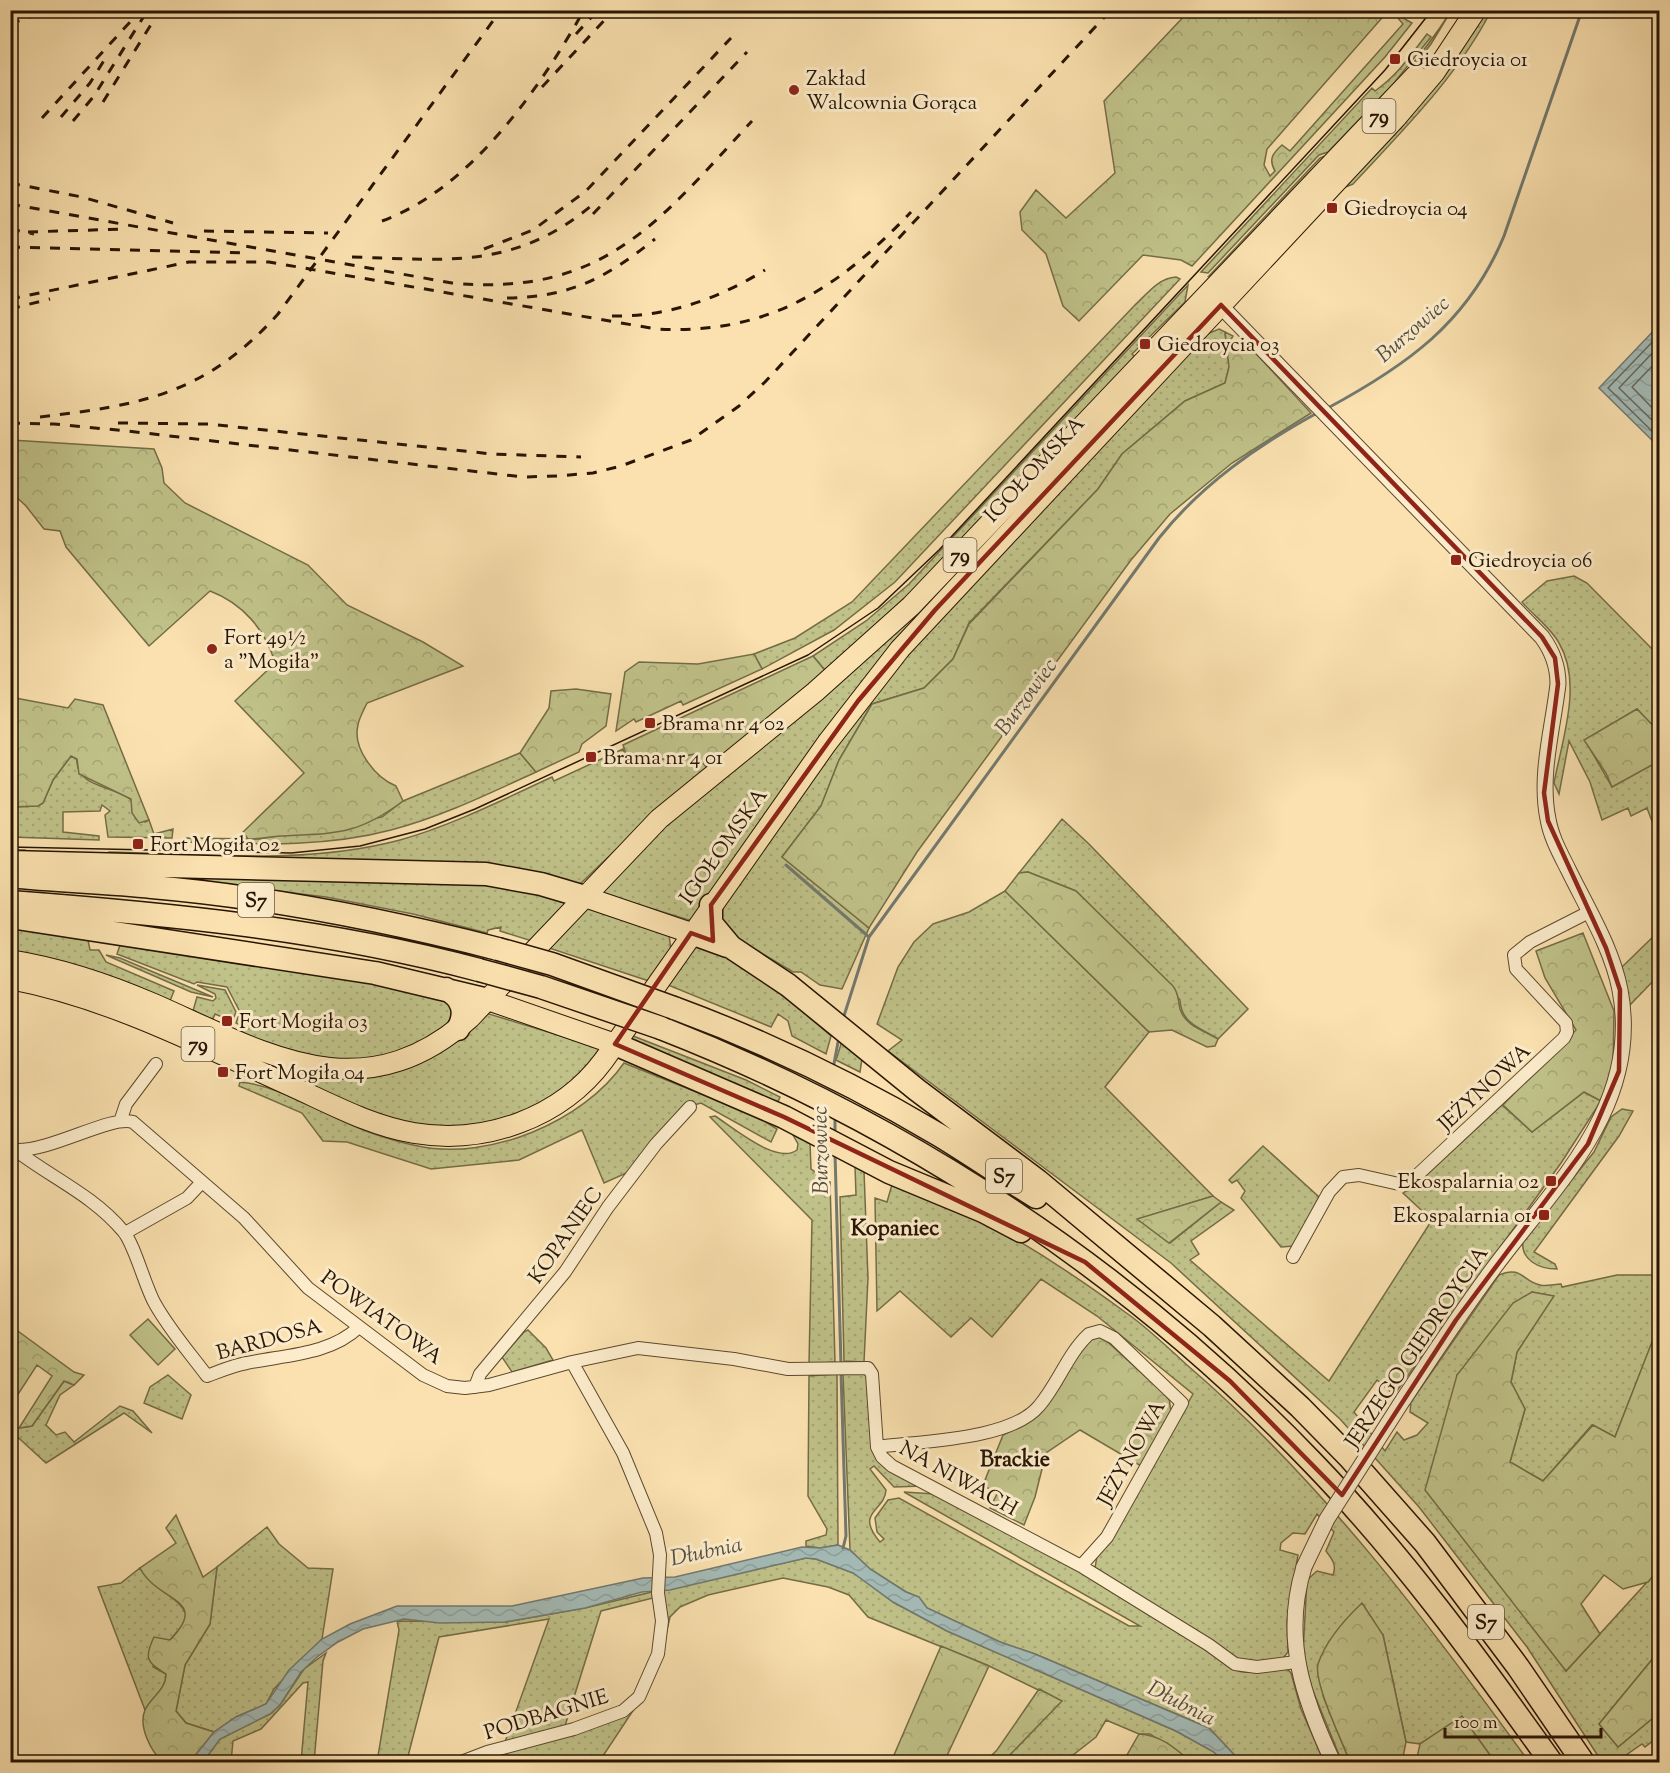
<svg xmlns="http://www.w3.org/2000/svg" width="1670" height="1773" font-family="'Sorts Mill Goudy',serif">
<defs>
<pattern id="grass-dots" width="8" height="8" patternUnits="userSpaceOnUse" patternTransform="scale(1.5)"><rect width="8" height="8" fill="#c0c289"/><path d="M2 2h.1M6 6h.1" fill="none" stroke="#a5a675" stroke-width="1.8" stroke-linecap="round"/></pattern>
<pattern id="forest-crowns" width="20" height="18" patternUnits="userSpaceOnUse" patternTransform="scale(1.5)"><rect width="20" height="18" fill="#c0c289"/><path d="M2 6a3 3 0 1 1 6 0M12 15a3 3 0 1 1 6 0" fill="none" stroke="#a5a675"/></pattern>
<pattern id="water-waves" width="16" height="10" patternUnits="userSpaceOnUse" patternTransform="scale(1.5)"><rect width="16" height="10" fill="#a4bbb7"/><path d="M0 5q4-4 8 0t8 0" fill="none" stroke="#8da09c"/></pattern>
</defs>
<rect width="100%" height="100%" fill="#fae1af"/>
<filter id="stains"><feTurbulence type="fractalNoise" baseFrequency=".00333" numOctaves="4"/><feColorMatrix values="0 0 0 0 .2 0 0 0 0 .09 0 0 0 0 .02 0 0 0 .5 -.17"/></filter>
<radialGradient id="worn" r=".72"><stop offset=".6" stop-color="#630" stop-opacity="0"/><stop offset="1" stop-color="#630" stop-opacity=".3"/></radialGradient>
<!-- grass -->
<path fill="url(#grass-dots)" stroke="#746c46" stroke-width="1.5" d="M1451 11 1431 44 1408 74 1213 275 1209 276 1320 158 1330 154C1374 108 1417 65 1451 11Z
M1483 11H1491C1457 77 1403 130 1353 184L1343 188Z
M1427 34 1431 37 1394 83 1328 152 1319 155 1208 273 1201 272 1372 88 1375 91C1398 75 1410 56 1427 34Z
M1176 277 1180 279 895 582 834 630 762 669 754 654 795 638 852 602 1134 306C1146 295 1158 278 1176 277Z
M1188 285 1185 302 1132 354 1134 356 1127 370 953 555 828 674 813 656 866 621 909 584Z
M1219 329 1225 332 1229 367 1225 383 1185 401 1122 454 1098 489 969 623 953 659 924 688 872 704 839 760 821 806 782 857 869 928 842 989 820 985 801 972H793L730 934 716 910 893 668 1207 334Z
M1145 369 1116 410 908 631 692 921 604 894 602 891 650 840Z
M1574 576 1587 583 1659 656V732L1637 709 1585 740 1612 787 1659 761V840L1647 808 1631 816 1628 808 1602 820 1590 782 1569 741 1559 794 1554 783C1562 740 1583 683 1559 643 1551 628 1533 615 1522 602L1547 581Z
M623 749 629 764 695 754 709 770 652 815 579 885 11 856V850H25V854L109 856V852C205 854 306 865 400 840 453 825 502 800 552 777L554 781Z
M520 753 536 772C488 794 441 817 391 830 323 848 254 844 184 842V838L259 839 382 817 403 801Z
M71 756 77 759C75 787 114 786 130 799 134 802 141 817 145 822L149 820 154 834 173 829 172 838 108 837 105 815 110 811 102 805 100 811 63 812V832L99 836V840L11 837 10 807 38 806 43 803 53 780Z
M1062 819 1089 844 1248 1009 1218 1039C1201 1028 1181 1024 1180 1000L1076 891 1028 872 1019 873Z
M126 873 454 878 572 898 535 942 500 931 501 927 488 930 487 933 413 914 326 897Z
M1005 891 1149 1032 1105 1087 1213 1196 1138 1219 1170 1243 1221 1202 1234 1210 1191 1241 1199 1254 1190 1260 1329 1381 1432 1220 1403 1193 1416 1185 1502 1105 1532 1132 1584 1092 1601 1101 1561 1163 1394 1395 1377 1380 1354 1412 1385 1451 1397 1432 1404 1440 1417 1435 1428 1423 1410 1412 1411 1402 1499 1275C1522 1265 1523 1282 1540 1285 1546 1287 1555 1284 1561 1284L1562 1287 1617 1275H1659V1348L1652 1343 1615 1437 1592 1425 1543 1481 1510 1462 1525 1409 1511 1382 1517 1352 1553 1296 1532 1292 1457 1375 1566 1671 1659 1569V1651L1599 1724 1618 1747 1659 1713V1736L1645 1747 1642 1744 1616 1762H1602L1527 1647 1419 1507 1340 1419 1171 1263 888 1051 902 1040 877 1024 898 967 914 942 933 924 969 912Z
M586 908H591L669 935 671 950 649 981 546 947Z
M11 923 277 964 449 998 454 1023 404 1052 341 1063 257 1041 242 1032 244 1027 236 1023 240 1012 227 987 197 982 194 984 117 954 120 945 88 940 90 950H99L106 962 174 991 170 1001 193 1011 197 997 213 1001 216 998 215 994 197 985 225 990 236 1012 232 1021 215 1014 213 1019 195 1015 11 953Z
M1659 931V975L1630 1005 1622 967Z
M693 942C745 958 790 1001 831 1036L826 1054 792 1036 788 1021 778 1014 771 1027 663 983Z
M106 955 120 958 213 997 191 992Z
M26 969 65 979 349 1076 486 1013 600 1048C570 1092 523 1119 470 1129 451 1132 426 1127 406 1126Z
M628 1034 746 1080 780 1097 777 1104 628 1044Z
M842 1041 862 1059 860 1072 836 1060Z
M624 1063 754 1115 777 1129 771 1142 701 1103 683 1108 631 1171 604 1183 582 1130 519 1160 431 1169 347 1142 323 1141 302 1113 239 1086 240 1082C284 1086 324 1116 366 1131 383 1137 401 1143 418 1146 489 1161 583 1122 624 1063Z
M1622 1109 1633 1111 1619 1136 1534 1252 1555 1264 1557 1269C1539 1269 1520 1260 1523 1240L1594 1152 1611 1117Z
M715 1116C734 1128 777 1165 797 1150L798 1144 793 1135 810 1143 811 1169 830 1182 835 1362 809 1364 812 1220 710 1117Z
M1263 1146 1319 1197 1294 1246 1281 1247 1241 1198 1245 1191 1237 1180 1232 1183 1229 1180Z
M855 1166 864 1171 868 1278 864 1362 844 1361 840 1197 856 1195Z
M893 1181C918 1192 944 1201 968 1213 1023 1241 1076 1276 1125 1312 1147 1327 1167 1347 1187 1365 1321 1480 1426 1620 1529 1762H1495L1462 1717 1420 1744 1406 1742 1383 1635 1323 1696 1350 1762H1342L1311 1686 1303 1652 1307 1580 1317 1571 1333 1575C1337 1565 1332 1559 1326 1551L1334 1532 1317 1514 1305 1534 1293 1533 1281 1543 1280 1550 1298 1555 1287 1620 1288 1652 1283 1658 1247 1663 1236 1658 1095 1568 1097 1556 1120 1524 1193 1394 1097 1316 1041 1279 992 1337 971 1318 951 1337 900 1291 877 1311 875 1198 887 1202Z
M528 1330 546 1348 553 1360 512 1372 502 1357 524 1332Z
M837 1374 838 1545 820 1548 806 1546V1541L826 1535 827 1529 808 1496 809 1376Z
M843 1374H865L868 1381 873 1446 921 1486 894 1487 874 1466 870 1469 886 1490C885 1512 854 1511 880 1542L884 1539 877 1532 875 1518 888 1500 899 1498 1129 1626H1140L904 1492 935 1494 1084 1573 1214 1655C1242 1682 1252 1670 1286 1668L1291 1673 1301 1709 1324 1762H1241L1209 1728 1035 1654 1000 1642 927 1608 919 1597 906 1592 870 1569 850 1550Z
M168 1375 191 1395 182 1419 144 1403 150 1387Z
M64 1381 74 1385 60 1395 46 1425 56 1435 65 1432 74 1442 120 1406 133 1411 152 1433 124 1413 46 1463 11 1431 10 1423 19 1428 32 1426Z
M267 1527 279 1544 308 1568 333 1569 322 1639 274 1689 266 1704 236 1717 214 1732 186 1723 176 1711 185 1665 210 1624 217 1567Z
M806 1558 816 1559 856 1574 893 1602 947 1631 1176 1731 1214 1752 1224 1762H1191L1150 1734H1139L1106 1720 1096 1737 1064 1762H1003L1061 1701 989 1666 868 1617 849 1595 828 1587 783 1578 708 1595 680 1607 670 1617 662 1652V1590Z
M140 1568C152 1591 186 1598 187 1620L170 1640 162 1641 153 1667 166 1674V1683L145 1710 98 1587 121 1583Z
M656 1591 657 1597 601 1611 564 1729 505 1742 549 1619 439 1637 408 1756 409 1762H377L399 1630 397 1621 505 1622 585 1608Z
M326 1653 323 1661 314 1762H301L308 1682 303 1683 261 1729 233 1741 231 1762H203L220 1739 270 1714 280 1705 304 1669Z
M638 1703 599 1762H471Z"/>
<!-- forest -->
<path fill="url(#forest-crowns)" stroke="#746c46" stroke-width="1.5" d="M1189 11H1388L1267 149 1264 165 1270 176 1275 171C1268 159 1273 153 1282 145L1290 151 1403 24 1397 17 1398 15 1412 23 1385 57 1192 266 1181 260 1143 255 1079 321 1063 306 1046 254 1022 230 1020 212 1036 190 1066 218 1115 173 1104 101Z
M1225 332 1233 336 1230 341 1240 352 1248 345 1311 413 1232 463 1170 514 1131 560 917 852 869 928 782 857 821 806 839 760 872 704 924 688 953 659 969 624 1098 489 1122 454 1185 401 1225 383 1229 367Z
M11 440 154 449 162 468 164 483 185 503 308 565 347 605 423 642 463 666 367 703C364 710 359 718 358 725 352 749 376 778 396 786L403 801C356 836 336 833 280 836 269 837 259 839 248 839L243 832 304 773 235 701 275 663C266 630 242 603 210 591L149 646 66 547 60 531 44 529 26 506 11 492Z
M754 654 762 669 683 705 681 701 636 722 634 719 616 731 625 672 639 662 698 664Z
M813 656 828 674 709 770 695 754 629 764 623 745Z
M576 689 611 694 606 726 582 744 579 752 536 772 520 753 549 708 551 691Z
M10 697 68 708 75 699 103 705 149 820 139 823 132 813 131 799 79 774 77 759 71 756 53 780 43 803 38 806 11 807Z
M1637 709 1659 732V761L1612 787 1606 773 1584 740Z
M1028 872 1076 891 1173 986C1179 994 1178 1000 1180 1009 1186 1027 1204 1030 1218 1039L1215 1046 1207 1047 1172 1030 1149 1032 1005 891 1019 873Z
M1583 933 1614 1011 1613 1070 1601 1101 1584 1092 1532 1132 1503 1105 1576 1030 1545 978 1536 951Z
M1213 1196 1221 1202 1169 1243 1137 1219Z
M1532 1292 1554 1296 1517 1352 1511 1382 1525 1409 1510 1462 1543 1481 1593 1425 1615 1437 1652 1342 1659 1348V1569L1648 1582 1623 1589 1604 1575 1581 1604 1600 1634 1566 1671 1425 1490 1457 1375 1513 1303Z
M11 1326 74 1372 84 1375 74 1385 64 1381 32 1426 19 1428 52 1376 37 1365 15 1399 11 1396Z
M1100 1335 1169 1398 1171 1412 1141 1466 1080 1430 1046 1453 1035 1497 1024 1525 990 1508 997 1494 983 1485 1003 1435 1021 1426 1083 1343Z
M176 1515 203 1577 217 1567 210 1624 185 1665 176 1711 186 1723 214 1732 190 1762H163C151 1752 138 1726 145 1710 151 1697 166 1690 166 1674 148 1662 143 1660 154 1637L170 1640C211 1598 158 1603 140 1568L176 1543 166 1528Z
M1362 1603 1383 1635 1406 1742 1402 1762H1350C1343 1743 1313 1682 1318 1664 1326 1640 1344 1620 1362 1603Z
M941 1646 989 1666 944 1762H891Z
M1659 1651V1713L1618 1747 1599 1724Z
M1039 1689 1062 1701 1003 1762H985L997 1750Z
M1462 1716 1495 1762H1416L1420 1744Z
M1139 1734C1160 1735 1174 1747 1190 1761L1123 1762Z"/>
<!-- garden -->
<path fill="#c0c289" stroke="#746c46" stroke-width="1.5" d="M148 1319 175 1349 158 1365 130 1335Z"/>
<!-- water -->
<path fill="url(#water-waves)" stroke="#72796f" stroke-width="1.5" d="M1659 325V447L1599 388Z
M838 1545 850 1550 870 1569 906 1592 919 1597 927 1608 1000 1642 1035 1654 1209 1728 1241 1762H1224L1214 1752 1176 1731 947 1631 893 1602 853 1573 816 1559 806 1558 670 1590 642 1592 585 1608 505 1622 440 1623 404 1619 363 1629 338 1642 317 1657 301 1672 280 1705 270 1714 220 1739 203 1762H190L214 1732 236 1717 266 1704 289 1670 322 1639 350 1624 397 1606H512L643 1578 675 1577 802 1547 820 1548Z"/>
<g fill="none" stroke-linecap="round" stroke-linejoin="round">
<!-- shore -->
<path stroke="#66685d" stroke-width="1.5" d="M1660 334 1608 388 1660 439
M1660 345 1619 388 1660 428
M1660 358 1632 387 1660 416"/>
<!-- stream -->
<path stroke="#72796f" stroke-width="3" d="M1326 409C1406 366 1468 323 1504 236L1582 10
M786 865 869 937
M843 1019 869 937 1159 538C1202 484 1257 446 1317 413
M833 1069 839 1037
M835 1117V1135
M835 1153 841 1365
M841 1372 846 1536 843 1548"/>
<!-- minor casing -->
<g stroke="#5c482e" stroke-width="14">
<path id="minor" d="M121 1119 126 1104 156 1064
M14 1149C50 1177 93 1195 123 1231 134 1243 144 1283 154 1302 168 1328 189 1352 207 1376 220 1371 234 1365 247 1363 284 1355 330 1355 359 1327
M16 1150C52 1151 111 1115 133 1122L244 1218 308 1288 423 1375 447 1386 465 1388 489 1385 572 1362 638 1348 734 1359 788 1369 868 1368 872 1374 877 1447 882 1457 892 1466 1081 1566 1209 1645 1235 1664 1257 1667 1296 1662
M125 1233 187 1198 202 1182
M1293 1257 1329 1192 1343 1177 1359 1175 1399 1184 1412 1180 1564 1038 1567 1032 1566 1023 1516 969 1514 955 1530 942 1589 912
M475 1387 480 1374 565 1272 608 1207 656 1144 690 1107
M877 1447C921 1441 1011 1440 1039 1406 1058 1384 1068 1353 1089 1334L1100 1331 1114 1338 1182 1403 1107 1537 1081 1566
M461 1762 487 1752 574 1729 623 1711 639 1697 658 1654 662 1621 658 1593 660 1555 656 1533 623 1453 572 1362"/>
</g>
<!-- tertiary casing -->
<g stroke="#5c482e" stroke-width="17">
<path id="tertiary" d="M1215 300 1542 637C1553 652 1558 666 1558 684 1553 728 1539 775 1548 819 1551 837 1560 853 1568 869 1587 908 1612 948 1620 990 1642 1106 1555 1185 1493 1269 1461 1312 1432 1356 1403 1400
M1304 1567C1282 1638 1303 1698 1333 1762"/>
</g>
<!-- primary casing -->
<g stroke="#281503" stroke-width="22">
<path id="primary" d="M585 897 691 933
M10 960C60 968 108 984 154 1004 264 1052 361 1115 470 1018L659 819 815 692 911 606 1416 75
M10 979C110 998 200 1045 291 1086 331 1104 371 1126 414 1133 485 1145 561 1118 604 1060L827 743 900 649 1396 118 1435 72 1476 10
M488 1000 615 1044"/>
</g>
<!-- motorway casing -->
<g stroke="#281503" stroke-width="25">
<path id="motorway" d="M10 862 486 874 541 884 585 897
M10 876C58 881 105 882 152 887 268 897 385 920 498 949
M10 902C169 914 325 929 479 970
M711 905V923L731 947 788 985 917 1090 1038 1181 1212 1326 1300 1407 1349 1457 1425 1543 1518 1667 1583 1762
M10 917 375 973 488 1000
M691 933 727 946
M446 989C463 998 467 1013 458 1029
M674 1008C766 1042 855 1085 939 1135 972 1155 1004 1177 1036 1197
M661 1028C907 1124 1130 1272 1313 1463 1402 1555 1477 1658 1551 1762
M615 1044 784 1117 889 1172 983 1211 1021 1231"/>
</g>
<!-- minor -->
<use href="#minor" stroke="#fceccb" stroke-width="12"/>
<!-- tertiary -->
<use href="#tertiary" stroke="#fceccb" stroke-width="15"/>
<!-- primary -->
<use href="#primary" stroke="#fae1af" stroke-width="20"/>
<!-- motorway -->
<use href="#motorway" stroke="#fae1af" stroke-width="22"/>
<!-- tram -->
<path stroke="#281503" stroke-width="1.5" d="M10 847 291 853 360 846 425 829 475 809 808 655 878 608 939 550 1385 70 1432 10"/>
<!-- rail -->
<path stroke="#281503" stroke-width="3" stroke-dasharray="10 10" stroke-linecap="butt" d="M10 24 49 10
M576 34 598 10
M542 87 614 10
M103 102 160 10
M61 117 90 83 108 54
M42 118 141 10
M73 121 94 96 144 16
M10 183 82 197 173 223
M10 204 452 283C604 297 658 222 752 121
M593 214 747 52
M382 221C470 189 539 90 584 10
M10 229 34 234
M204 231 328 233
M28 232 124 229
M10 247 247 253
M484 249 533 230 586 191 731 38
M352 257C451 260 517 270 597 201
M507 298C571 297 606 278 655 239
M10 299 189 262H269L656 329C767 335 837 290 911 212
M10 309 50 299
M612 316C667 317 718 299 765 270
M40 417C142 405 206 394 278 314L501 10
M10 423 54 424 127 431 523 477 557 476 593 473 621 466 691 440 739 406 765 382 1111 10
M118 423 208 424 492 454 581 457"/>
<!-- tertiary-bridge casing -->
<g stroke="#5c482e" stroke-width="17" stroke-linecap="butt">
<path id="tertiary-bridge" d="M1304 1567 1327 1519 1403 1400"/>
</g>
<!-- motorway-bridge casing -->
<g stroke="#281503" stroke-width="25" stroke-linecap="butt">
<path id="motorway-bridge" d="M498 949 552 964 674 1008
M479 970 541 987 661 1028"/>
</g>
<!-- tertiary-bridge -->
<use href="#tertiary-bridge" stroke="#fceccb" stroke-width="15"/>
<!-- motorway-bridge -->
<use href="#motorway-bridge" stroke="#fae1af" stroke-width="22"/>
</g>
<!-- marked area -->
<path fill="none" stroke="#8f2418" stroke-width="4.5" stroke-linejoin="round" d="M1221 305 1542 637 1555 658 1558 684 1544 793 1548 821 1606 948 1620 990 1619 1071 1588 1144 1456 1320 1342 1495 1230 1381 1085 1262 784 1117 615 1044 691 933 713 941 711 905 858 701 935 610Z"/>
<!-- markers -->
<g fill="#8f2418" stroke="#fceccb" stroke-width="2">
<rect x="1389" y="53" width="12" height="12" rx="3"/>
<circle cx="794" cy="90" r="6"/>
<rect x="1326" y="202" width="12" height="12" rx="3"/>
<rect x="1139" y="338" width="12" height="12" rx="3"/>
<rect x="1450" y="554" width="12" height="12" rx="3"/>
<circle cx="212" cy="649" r="6"/>
<rect x="644" y="717" width="12" height="12" rx="3"/>
<rect x="585" y="751" width="12" height="12" rx="3"/>
<rect x="132" y="838" width="12" height="12" rx="3"/>
<rect x="221" y="1015" width="12" height="12" rx="3"/>
<rect x="217" y="1066" width="12" height="12" rx="3"/>
<rect x="1545" y="1175" width="12" height="12" rx="3"/>
<rect x="1538" y="1209" width="12" height="12" rx="3"/>
</g>
<g text-anchor="middle" stroke-width="6" stroke-linejoin="round" paint-order="stroke">
<!-- shield labels -->
<g fill="#fceccb" stroke="#68563f" stroke-width="1.5">
<rect x="1362.5" y="99" width="33" height="34" rx="4.5"/>
<rect x="943.5" y="538" width="33" height="34" rx="4.5"/>
<rect x="238" y="883" width="36" height="34" rx="4.5"/>
<rect x="181.5" y="1027" width="33" height="34" rx="4.5"/>
<rect x="986" y="1159" width="36" height="34" rx="4.5"/>
<rect x="1468" y="1605" width="36" height="34" rx="4.5"/>
</g>
<g font-size="20" font-weight="bold" fill="#281503">
<text x="1379" y="123">79</text>
<text x="960" y="562">79</text>
<text x="256" y="907">S7</text>
<text x="198" y="1051">79</text>
<text x="1004" y="1183">S7</text>
<text x="1486" y="1629">S7</text>
</g>
<!-- poi labels -->
<g font-size="21" fill="#281503" stroke="#fceccb" text-anchor="start">
<text x="1407" y="66">Giedroycia 01</text>
<text x="806" y="85">Zakład<tspan x="806" dy="24">Walcownia Gorąca</tspan></text>
<text x="1344" y="215">Giedroycia 04</text>
<text x="1157" y="351">Giedroycia 03</text>
<text x="1468" y="567">Giedroycia 06</text>
<text x="224" y="644">Fort 49½<tspan x="224" dy="24">a "Mogiła"</tspan></text>
<text x="662" y="730">Brama nr 4 02</text>
<text x="603" y="764">Brama nr 4 01</text>
<text x="150" y="851">Fort Mogiła 02</text>
<text x="239" y="1028">Fort Mogiła 03</text>
<text x="235" y="1079">Fort Mogiła 04</text>
<text x="1539" y="1188" text-anchor="end">Ekospalarnia 02</text>
<text x="1532" y="1222" text-anchor="end">Ekospalarnia 01</text>
</g>
<!-- street labels -->
<g font-size="21" fill="#281503" stroke="#fceccb">
<text transform="translate(1034 469) rotate(-47)" y="7">IGOŁOMSKA</text>
<text transform="translate(723 846) rotate(-55)" y="7">IGOŁOMSKA</text>
<text transform="translate(1484 1087) rotate(-43)" y="7">JEŻYNOWA</text>
<text transform="translate(565 1235) rotate(-55)" y="7">KOPANIEC</text>
<text transform="translate(382 1317) rotate(36)" y="7">POWIATOWA</text>
<text transform="translate(269 1339) rotate(-15)" y="7">BARDOSA</text>
<text transform="translate(1416 1347) rotate(-56)" y="7">JERZEGO GIEDROYCIA</text>
<text transform="translate(1131 1453) rotate(-61)" y="7">JEŻYNOWA</text>
<text transform="translate(959 1478) rotate(29)" y="7">NA NIWACH</text>
<text transform="translate(546 1714) rotate(-17)" y="7">PODBAGNIE</text>
</g>
<!-- water labels -->
<g font-size="22" font-style="italic" fill="#534f42" stroke="#fceccb">
<text transform="translate(1412 328) rotate(-41)" y="8">Burzowiec</text>
<text transform="translate(1025 696) rotate(-54)" y="8">Burzowiec</text>
<text transform="translate(819 1150) rotate(-91)" y="8">Burzowiec</text>
<text transform="translate(706 1550) rotate(-12)" y="8">Dłubnia</text>
<text transform="translate(1182 1702) rotate(27)" y="8">Dłubnia</text>
</g>
<!-- neighbourhood labels -->
<g font-size="22" font-weight="bold" fill="#281503" stroke="#fceccb">
<text x="895" y="1235">Kopaniec</text>
<text x="1015" y="1466">Brackie</text>
</g>
</g>
<!-- margin -->
<rect width="1670" height="1773" fill="none" stroke="#fae1af" stroke-width="36"/>
<rect x="12" y="12" width="1646" height="1749" fill="none" stroke="#281503" stroke-width="3"/>
<rect x="18" y="18" width="1634" height="1737" fill="none" stroke="#281503" stroke-width="1.5"/>
<!-- scale -->
<path d="M1445 1728v9h156v-9" fill="none" stroke="#281503" stroke-width="3"/>
<text x="1454" y="1728" font-size="18" fill="#281503" stroke="#fceccb" stroke-width="4.5" paint-order="stroke">100 m</text>
<rect width="100%" height="100%" filter="url(#stains)"/>
<rect width="100%" height="100%" fill="url(#worn)"/>
</svg>
